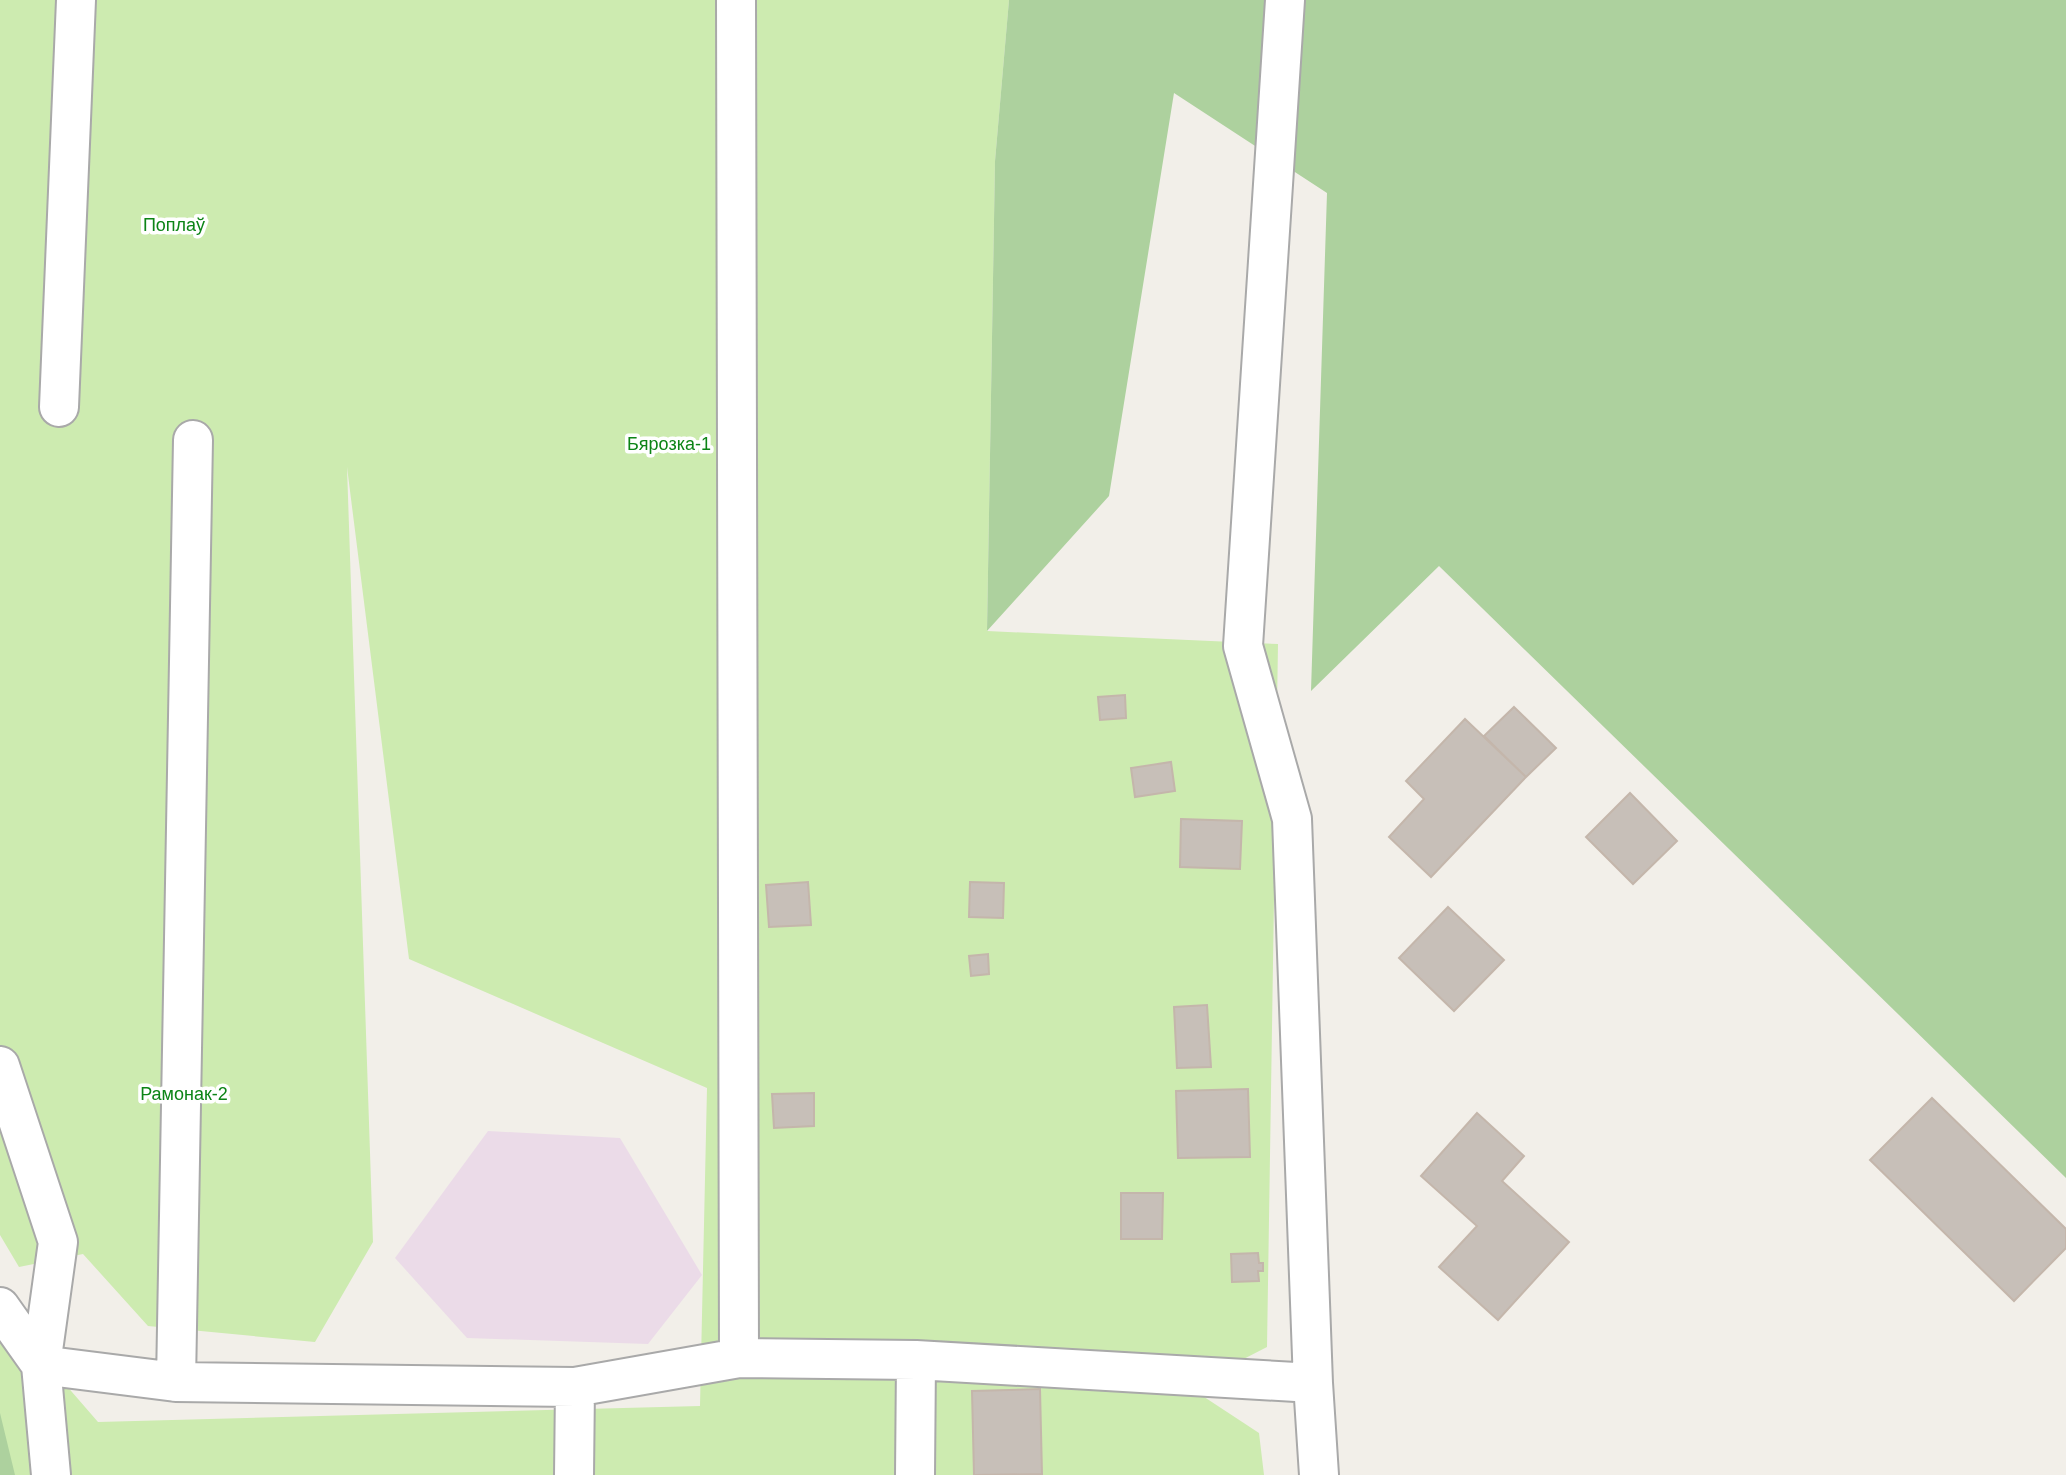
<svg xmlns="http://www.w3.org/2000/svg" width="2066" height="1475" font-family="Helvetica,sans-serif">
<rect width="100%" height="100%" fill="#f2efe9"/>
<!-- industrial -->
<path fill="#ebdbe8" d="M488 1131 620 1138 702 1275 648 1344 467 1338 395 1258Z"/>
<!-- grass -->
<path fill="#cdebb0" d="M0 0H1009L995 161 987 631 1278 644 1267 1347 1189 1387 1259 1433 1264 1475H0V1309L98 1422 700 1406 707 1088 409 959 347 467 373 1242 315 1342 148 1326 83 1254 19 1267 0 1235Z"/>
<!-- forest -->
<path fill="#add19e" d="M1009 0H2066V1178L1439 566 1311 691 1327 193 1174 93 1109 496 987 631 995 161Z
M0 1413 15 1475H0Z"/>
<!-- building -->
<path fill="#c7bfb8" stroke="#c4b6ab" stroke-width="2" d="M1125 695 1126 718 1100 720 1098 697Z
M1514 707 1556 748 1526 777 1484 736Z
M1465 719 1526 777 1431 877 1389 837 1424 799 1406 781Z
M1171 762 1175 791 1135 797 1131 768Z
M1630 793 1677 841 1633 884 1586 837Z
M1181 819 1242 821 1240 869 1180 867Z
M808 882 811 925 769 927 766 885Z
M970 882 1004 883 1003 918 969 917Z
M1448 907 1504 960 1454 1011 1399 958Z
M988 954 989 974 971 976 969 956Z
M1207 1005 1211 1067 1177 1068 1174 1007Z
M1248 1089 1250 1157 1178 1158 1176 1091Z
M814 1093V1126L774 1128 772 1094Z
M1932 1098 2066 1229V1248L2014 1301 1870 1160Z
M1477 1113 1524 1156 1502 1181 1569 1242 1498 1320 1439 1267 1477 1226 1421 1176Z
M1121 1193H1163L1162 1239H1121Z
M1258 1253 1259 1263H1263V1271H1258L1259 1281 1232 1282 1231 1254Z
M1040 1389 1042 1474 974 1475 972 1391Z"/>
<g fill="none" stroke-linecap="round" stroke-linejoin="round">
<!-- minor casing -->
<g stroke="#a9a9a9" stroke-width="42">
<path id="minor" d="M736 0 739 1358
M1285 0 1243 646 1292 819 1313 1383
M59 407 76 0
M0 1066 58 1242 41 1365 51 1475
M0 1307 41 1365 176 1382 575 1387 739 1358 916 1360 1313 1383 1319 1475
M176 1382 193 440
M574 1475 575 1387
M915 1475 916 1360"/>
</g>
<!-- minor -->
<use href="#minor" stroke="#fff" stroke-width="38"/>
</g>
<g text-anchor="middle" stroke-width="7" stroke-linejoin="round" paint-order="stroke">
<!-- park labels -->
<g font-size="18" fill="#0c8416" stroke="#fff">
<text x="174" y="231">Поплаў</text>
<text x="669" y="450">Бярозка-1</text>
<text x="184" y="1100">Рамонак-2</text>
</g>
</g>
</svg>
